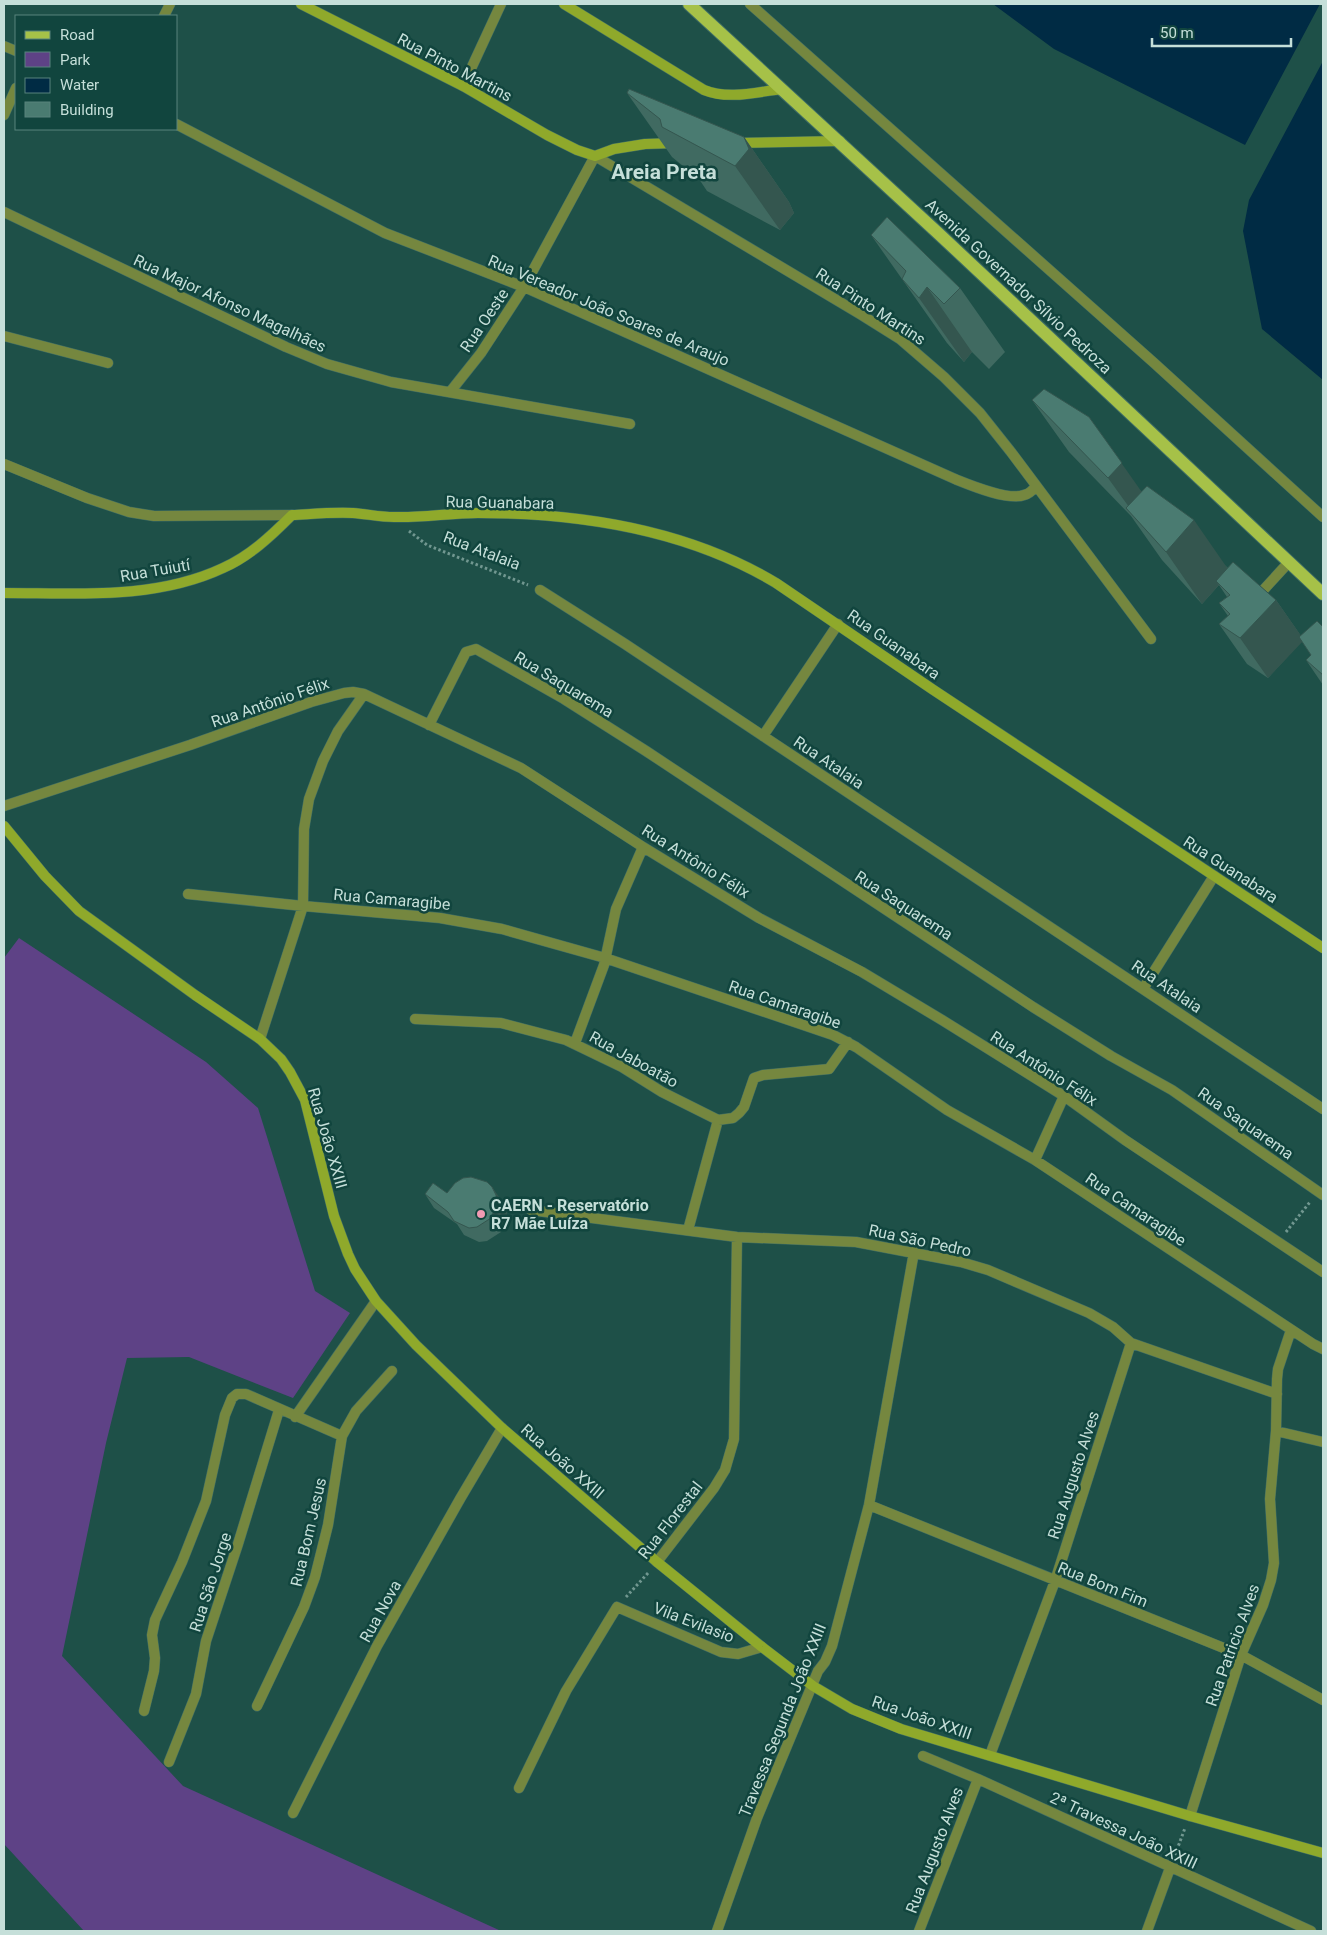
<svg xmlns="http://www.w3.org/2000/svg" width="1327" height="1935" font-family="Roboto,sans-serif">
<rect width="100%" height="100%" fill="#1e5048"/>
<!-- green -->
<path fill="#5e4286" d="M19 938 206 1062 258 1108 315 1291 350 1313 293 1398 189 1357 127 1358 106 1443 62 1656 183 1786 501 1931H84L4 1844V958Z"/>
<!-- water -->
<path fill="#002b44" d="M993 4H1320L1245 145 1054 49Z
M1323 61V380L1262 329 1243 231 1249 200Z"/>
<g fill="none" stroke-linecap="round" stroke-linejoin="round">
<!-- street casing -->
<g stroke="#3f6d65" stroke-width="11">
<path id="street" d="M750 4 1153 362 1323 517
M164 16 170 4
M4 46 16 51
M463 86 501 4
M4 115 16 88
M176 124 385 233 524 287 955 479C970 485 1008 501 1024 495 1029 494 1033 490 1036 486
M4 212 286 347 327 364 391 382 630 424
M4 336 108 363
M450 392 481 353 524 287 595 156 860 314 900 339 944 377 980 413 1011 452 1151 639
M4 464 87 498 129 512 154 516 292 515
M540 590 625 644 1323 1109
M1256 598 1289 562
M429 725 466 652 476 649 564 699 646 751 1033 1007 1111 1056 1172 1090 1323 1195
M763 736 838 624
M4 806 190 745 311 702 344 693 353 692 364 694 521 768 643 847 759 918 862 972 942 1020 1064 1096 1125 1140 1323 1272
M188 894 303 906 440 918 502 929 605 958 833 1035 856 1047 947 1110 1035 1160 1313 1344 1323 1349
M1143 989 1214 876
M415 1019 501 1023 566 1040 622 1067 662 1092 718 1120 733 1118 739 1113 744 1107 754 1078 763 1075 829 1069 848 1042
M260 1039 303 906 304 829 309 799 323 761 338 731 364 694
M575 1043 604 965 616 909 643 847
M1035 1160 1064 1096
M531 1210 737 1237 856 1242 961 1262 988 1270 1089 1313 1113 1327 1131 1343 1277 1394
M688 1230 718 1120
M295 1417 376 1301
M1276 1431 1323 1442
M869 1505 1241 1655 1323 1700
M657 1562 714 1488 725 1470 734 1439 737 1237
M257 1706 304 1607 315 1577 328 1525 342 1436 356 1411 392 1371
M144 1711 154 1671 155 1658 152 1635 155 1620 182 1562 206 1501 225 1415 232 1398 237 1394H246L342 1436
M990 1755 1055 1581 1131 1343
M923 1756 978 1779 1311 1931
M169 1762 196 1694 206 1641 238 1544 279 1410
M519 1788 566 1691 617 1607 721 1652 738 1654 762 1647
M293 1813 377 1646 460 1499 502 1428
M1190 1816 1241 1655 1263 1605 1271 1580 1274 1563 1270 1499 1276 1431 1277 1379 1278 1369 1291 1330
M717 1931 757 1818 818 1671 825 1662 832 1646 869 1505 914 1252
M919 1931 978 1779
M1147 1931 1170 1868"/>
</g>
<!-- secondary casing -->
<g stroke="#3f6d65" stroke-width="11">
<path id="secondary" d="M301 4 463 86 547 135 577 150 595 156 614 149 645 144 676 143
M564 4 704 90C729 100 756 92 782 89
M735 143 840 141
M4 593C76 593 155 600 223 568 250 556 271 536 292 515 312 514 332 512 353 513 367 514 380 517 394 517 422 518 450 513 478 513 580 513 688 530 776 583L932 689 1323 948
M4 826 45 876 79 911 195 995 260 1039 281 1059 290 1072 305 1100 334 1216 348 1254 355 1269 376 1301 416 1345 502 1428 657 1562 762 1647 813 1686 852 1709 901 1729 1190 1816 1323 1853"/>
</g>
<!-- primary casing -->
<g stroke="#3f6d65" stroke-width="14">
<path id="primary" d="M689 4 939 234 1323 594"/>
</g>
<!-- path -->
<path stroke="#719790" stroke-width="3" stroke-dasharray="2.5 2.5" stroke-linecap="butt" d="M409 531 427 545 528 585
M1286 1232 1310 1202
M626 1597 649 1572
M1175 1855 1185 1828"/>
<!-- street -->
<use href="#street" stroke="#75873f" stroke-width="10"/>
<!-- secondary -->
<use href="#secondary" stroke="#8fa92b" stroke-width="10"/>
<!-- primary -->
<use href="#primary" stroke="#a6c148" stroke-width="12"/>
</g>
<!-- wall -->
<path fill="#406a61" d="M627 93 744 137 789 202 794 213 780 230 707 191 699 179 672 157Z
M871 235 960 288 1005 352 989 369 972 352 964 362 947 343Z
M1032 400 1142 492 1228 568 1276 600 1301 636 1323 627V685L1306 660 1311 655 1302 641 1268 678 1247 664 1219 624 1228 616 1219 603 1227 597 1219 585 1202 604 1162 560 1131 516 1069 452Z
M447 1193 502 1201 506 1209 507 1217 501 1232 487 1241 479 1242 464 1235 457 1224 434 1208 425 1194Z"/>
<!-- shaded-wall -->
<path fill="#34564f" d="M744 137 789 202 794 213 780 230 735 166Z
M927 287 972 352 964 362 919 298Z
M1089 417 1158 515 1142 525 1108 478Z
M1194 520 1230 572 1216 581 1219 585 1202 604 1166 552Z
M1276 600 1304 640 1268 678 1240 638Z
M492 1187 502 1201 506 1209 507 1217 501 1232 491 1218Z"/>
<!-- building -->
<path fill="#4a7b71" stroke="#34564f" d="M629 89 744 137 749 149 735 166 662 127 660 119 627 93Z
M887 217 960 288 944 304 927 287 919 298 902 279 906 271 871 235Z
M1044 389 1089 417 1122 463 1108 478 1032 400Z
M1147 486 1194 520 1166 552 1126 508Z
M1233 562 1276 600 1240 638 1219 624 1230 614 1219 603 1230 595 1216 581Z
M1317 621 1323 627V675L1306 660 1311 655 1299 637Z
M471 1177 487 1182 492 1187 496 1195 497 1203 491 1218 477 1227 469 1228 454 1221 448 1212 425 1194 433 1183 447 1193 455 1183 463 1178Z"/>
<!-- markers -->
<circle fill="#f19ab3" stroke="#11453e" stroke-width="2" cx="481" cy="1214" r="5"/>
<g text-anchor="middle" stroke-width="5" stroke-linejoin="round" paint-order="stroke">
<!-- street labels -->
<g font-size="16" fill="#c5dfd9" stroke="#11453e">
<text transform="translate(455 67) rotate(28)" y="6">Rua Pinto Martins</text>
<text transform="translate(1019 286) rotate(43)" y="6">Avenida Governador Sílvio Pedroza</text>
<text transform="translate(230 303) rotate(25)" y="6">Rua Major Afonso Magalhães</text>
<text transform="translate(871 306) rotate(33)" y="6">Rua Pinto Martins</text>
<text transform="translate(609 310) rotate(23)" y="6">Rua Vereador João Soares de Araujo</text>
<text transform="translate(484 320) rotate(-56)" y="6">Rua Oeste</text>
<text transform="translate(500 502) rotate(1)" y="6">Rua Guanabara</text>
<text transform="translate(482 550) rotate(21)" y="6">Rua Atalaia</text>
<text transform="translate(155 570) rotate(-10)" y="6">Rua Tuiutí</text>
<text transform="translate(894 644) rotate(35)" y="6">Rua Guanabara</text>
<text transform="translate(564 684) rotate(31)" y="6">Rua Saquarema</text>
<text transform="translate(270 702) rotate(-19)" y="6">Rua Antônio Félix</text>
<text transform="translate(829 762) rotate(34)" y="6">Rua Atalaia</text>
<text transform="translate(696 861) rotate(32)" y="6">Rua Antônio Félix</text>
<text transform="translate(1231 869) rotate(33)" y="6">Rua Guanabara</text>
<text transform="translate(392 899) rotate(5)" y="6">Rua Camaragibe</text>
<text transform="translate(904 905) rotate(33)" y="6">Rua Saquarema</text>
<text transform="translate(1167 986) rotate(34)" y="6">Rua Atalaia</text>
<text transform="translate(785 1004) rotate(19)" y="6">Rua Camaragibe</text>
<text transform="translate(634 1059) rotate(29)" y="6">Rua Jaboatão</text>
<text transform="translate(1044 1068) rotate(33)" y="6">Rua Antônio Félix</text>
<text transform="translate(1246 1123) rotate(35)" y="6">Rua Saquarema</text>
<text transform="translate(328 1138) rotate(74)" y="6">Rua João XXIII</text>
<text transform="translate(1136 1209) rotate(34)" y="6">Rua Camaragibe</text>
<text transform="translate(920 1240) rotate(12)" y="6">Rua São Pedro</text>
<text transform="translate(563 1461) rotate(41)" y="6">Rua João XXIII</text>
<text transform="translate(1073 1475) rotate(-72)" y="6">Rua Augusto Alves</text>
<text transform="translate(670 1520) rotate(-52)" y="6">Rua Florestal</text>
<text transform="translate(308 1532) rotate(-77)" y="6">Rua Bom Jesus</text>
<text transform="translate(210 1582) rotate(-72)" y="6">Rua São Jorge</text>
<text transform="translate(1103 1584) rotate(22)" y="6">Rua Bom Fim</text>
<text transform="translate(380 1611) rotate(-61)" y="6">Rua Nova</text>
<text transform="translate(694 1622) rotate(21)" y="6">Vila Evilasio</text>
<text transform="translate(1232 1645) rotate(-70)" y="6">Rua Patricio Alves</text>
<text transform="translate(922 1717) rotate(19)" y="6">Rua João XXIII</text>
<text transform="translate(782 1720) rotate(-68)" y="6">Travessa Segunda João XXIII</text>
<text transform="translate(1124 1830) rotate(25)" y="6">2ª Travessa João XXIII</text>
<text transform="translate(934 1850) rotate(-69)" y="6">Rua Augusto Alves</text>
</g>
<!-- poi labels -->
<g font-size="16" font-weight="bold" fill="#c5dfd9" stroke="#11453e" text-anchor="start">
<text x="491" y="1211">CAERN - Reservatório<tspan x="491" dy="18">R7 Mãe Luíza</tspan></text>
</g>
<!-- district labels -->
<g font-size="21" font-weight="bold" fill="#c5dfd9" stroke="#11453e">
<text x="664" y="179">Areia Preta</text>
</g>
</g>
<!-- border -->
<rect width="1327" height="1935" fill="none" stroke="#c5dfd9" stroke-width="10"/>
<!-- legend -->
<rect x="15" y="15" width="162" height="115" fill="#11453e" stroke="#59837c"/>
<rect x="25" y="31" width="25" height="8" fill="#a6c148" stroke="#59837c"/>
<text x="60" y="40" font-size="15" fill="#c5dfd9">Road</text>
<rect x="25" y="52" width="25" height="15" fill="#5e4286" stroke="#59837c"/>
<text x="60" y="65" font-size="15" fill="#c5dfd9">Park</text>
<rect x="25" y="78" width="25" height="15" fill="#002b44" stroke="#59837c"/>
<text x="60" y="90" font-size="15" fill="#c5dfd9">Water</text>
<rect x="25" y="102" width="25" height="15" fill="#4a7b71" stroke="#59837c"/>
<text x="60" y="115" font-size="15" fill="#c5dfd9">Building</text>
<!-- scale -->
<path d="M1152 38v8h139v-8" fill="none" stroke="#c5dfd9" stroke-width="2.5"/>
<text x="1160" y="38" font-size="15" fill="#c5dfd9" stroke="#11453e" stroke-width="4" paint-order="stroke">50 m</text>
</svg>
